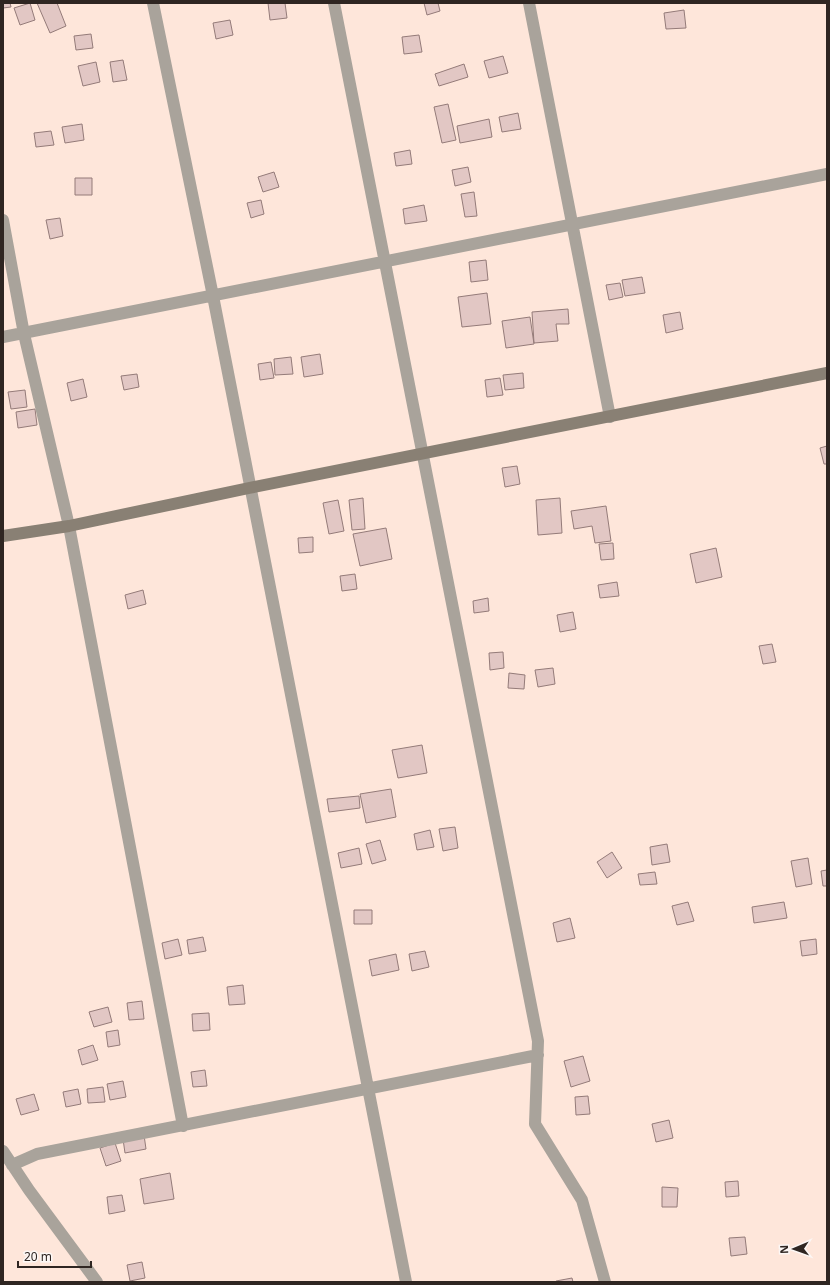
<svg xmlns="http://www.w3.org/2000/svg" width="830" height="1285" font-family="'Noto Sans',sans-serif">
<rect width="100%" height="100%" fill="#fee6da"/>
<!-- building -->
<path fill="#e2c7c4" stroke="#947b79" d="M3 3H10L11 7 3 8Z
M30 3 35 20 20 25 14 8Z
M37 3H57L66 26 50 33Z
M268 3H285L287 18 270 20Z
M424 3H438L440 11 427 15Z
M684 10 686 28 666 29 664 13Z
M230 20 233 35 216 39 213 23Z
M91 34 93 48 76 50 74 36Z
M419 35 422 52 404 54 402 37Z
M503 56 508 73 489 78 484 61Z
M123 60 127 80 113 82 110 62Z
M96 62 100 82 83 86 78 66Z
M464 64 468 77 439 86 435 74Z
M448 104 456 140 442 143 434 107Z
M518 113 521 129 502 132 499 117Z
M489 119 492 137 460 143 457 126Z
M82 124 84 140 65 143 62 127Z
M51 131 54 145 36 147 34 133Z
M410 150 412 164 396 166 394 153Z
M468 167 471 182 455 186 452 170Z
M274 172 279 187 263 192 258 177Z
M75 178H92V195H75Z
M474 192 477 216 465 217 461 194Z
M261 200 264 214 251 218 247 203Z
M424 205 427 221 405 224 403 209Z
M60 218 63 236 50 239 46 220Z
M486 260 488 280 471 282 469 262Z
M642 277 645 293 625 296 622 280Z
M620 283 623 297 609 300 606 285Z
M487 293 491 324 462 327 458 297Z
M568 309 569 324H556L558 341 534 343 532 312Z
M680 312 683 329 666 333 663 315Z
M530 317 534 344 506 348 502 321Z
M320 354 323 374 304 377 301 357Z
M291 357 293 374 275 375 274 359Z
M271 362 274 378 260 380 258 364Z
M523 373 524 388 505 390 503 375Z
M137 374 139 387 124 390 121 376Z
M500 378 503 395 487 397 485 380Z
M83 379 87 397 71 401 67 383Z
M25 390 27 407 11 409 8 392Z
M35 409 37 425 18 428 16 412Z
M827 446V464H824L820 448Z
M517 466 520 484 505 487 502 468Z
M363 498 365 529 352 530 349 500Z
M560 498 562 533 538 535 536 500Z
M338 500 344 531 329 534 323 503Z
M606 506 611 541 595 543 592 526 574 529 571 511Z
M386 528 392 559 360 566 353 534Z
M313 537V552L299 553 298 538Z
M613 543 614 559 601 560 599 544Z
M716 548 722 577 696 583 690 554Z
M355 574 357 589 342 591 340 576Z
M617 582 619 596 600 598 598 585Z
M143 590 146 604 128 609 125 595Z
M488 598 489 611 474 613 473 601Z
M573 612 576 629 560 632 557 615Z
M772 644 776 662 763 664 759 646Z
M503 652 504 668 490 670 489 653Z
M553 668 555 684 538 687 535 670Z
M509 673 525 675 524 689 508 688Z
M422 745 427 773 398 778 392 750Z
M391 789 396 817 366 823 360 794Z
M359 796 360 808 329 812 327 799Z
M455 827 458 848 443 851 439 829Z
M430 830 434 847 417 850 414 834Z
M380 840 386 860 372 864 366 844Z
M667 844 670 862 652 865 650 847Z
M359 848 362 864 341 868 338 853Z
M612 852 622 868 607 878 597 862Z
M808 858 812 884 796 887 791 861Z
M827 870V886H823L821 871Z
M655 872 657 884 640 885 638 874Z
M688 902 694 921 677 925 672 906Z
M784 902 787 918 754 923 752 907Z
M354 910H372V924H354Z
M570 918 575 938 557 942 553 923Z
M203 937 206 951 189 954 187 940Z
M178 939 182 955 165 959 162 943Z
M816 939 817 954 802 956 800 941Z
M425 951 429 967 412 971 409 954Z
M396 954 399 970 372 976 369 960Z
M243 985 245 1004 229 1005 227 987Z
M142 1001 144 1019 129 1020 127 1003Z
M108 1007 112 1022 94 1027 89 1012Z
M209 1013 210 1030 193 1031 192 1014Z
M118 1030 120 1045 108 1047 106 1032Z
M93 1045 98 1060 82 1065 78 1050Z
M583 1056 590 1081 571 1087 564 1061Z
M205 1070 207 1086 193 1087 191 1072Z
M123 1081 126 1097 110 1100 107 1084Z
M103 1087 105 1102 88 1103 87 1089Z
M78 1089 81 1104 66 1107 63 1092Z
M34 1094 39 1110 21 1115 16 1099Z
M588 1096 590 1114 576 1115 575 1097Z
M669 1120 673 1138 656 1142 652 1124Z
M144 1135 146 1149 125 1153 123 1139Z
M115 1143 121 1161 106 1166 100 1148Z
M170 1173 174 1199 144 1204 140 1179Z
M738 1181 739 1196 726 1197 725 1182Z
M662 1187 678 1188 677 1207H662Z
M122 1195 125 1211 109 1214 107 1197Z
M745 1237 747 1254 731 1256 729 1238Z
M142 1262 145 1278 130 1281 127 1265Z
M572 1278 573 1282H557L556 1281Z"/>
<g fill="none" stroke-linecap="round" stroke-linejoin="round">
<!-- street -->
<path stroke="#a9a39b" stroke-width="12" d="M153 3 213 296 406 1282
M334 3 538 1041 535 1124 582 1200 605 1282
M529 3 610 417
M3 220 24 334 69 526 183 1126
M3 337 827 174
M3 1151 29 1190 97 1282
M12 1165 37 1154 538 1055"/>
<!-- secondary -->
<path stroke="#898074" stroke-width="12" d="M3 536 69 526 249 488 827 373"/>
</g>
<!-- border -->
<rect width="830" height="1285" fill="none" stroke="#2f2622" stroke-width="8"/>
<!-- north arrow -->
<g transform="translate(794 1249) rotate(268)" stroke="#fcf7f5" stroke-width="3" paint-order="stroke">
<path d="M0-3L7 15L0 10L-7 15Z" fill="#2f2622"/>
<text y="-6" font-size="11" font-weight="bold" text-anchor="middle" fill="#2f2622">N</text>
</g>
<!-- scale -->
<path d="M18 1261v6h73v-6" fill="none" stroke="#2f2622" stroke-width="2"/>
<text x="24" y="1261" font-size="12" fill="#2f2622" stroke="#fcf7f5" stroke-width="3" paint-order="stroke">20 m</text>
</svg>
